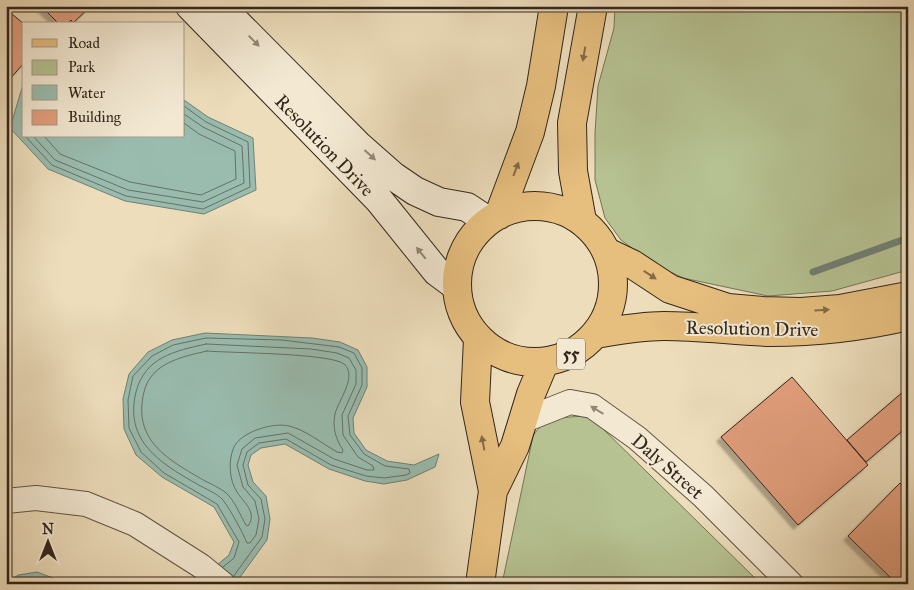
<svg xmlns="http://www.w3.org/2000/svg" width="914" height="590" font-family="'IM FELL Great Primer',serif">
<defs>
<filter id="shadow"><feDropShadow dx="-4.5" dy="4.5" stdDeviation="1" flood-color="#0004"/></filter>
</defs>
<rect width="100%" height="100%" fill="#edddbb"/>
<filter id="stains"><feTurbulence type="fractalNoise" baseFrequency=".004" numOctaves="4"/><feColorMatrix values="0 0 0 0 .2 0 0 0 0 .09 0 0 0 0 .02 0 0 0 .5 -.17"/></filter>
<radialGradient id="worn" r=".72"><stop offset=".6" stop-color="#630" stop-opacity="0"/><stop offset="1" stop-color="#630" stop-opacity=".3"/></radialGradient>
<!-- green -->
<path fill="#b6c292" stroke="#747457" d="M615 6H908V270L832 291 768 296 683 278 652 263 621 240 605 218 595 180V133L598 86 614 28Z
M583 416 595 421 761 584H502L533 436C545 416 562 418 583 416Z"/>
<!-- water -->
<path fill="#99bcaf" stroke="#708074" d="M24 81V136H184V100L208 117 253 138 256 190 204 214 125 201 48 169 10 128Z
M205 333 312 338 340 342 358 350 367 367V387L353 418 354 433 366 450 387 461 414 465 439 454 435 467 407 480 384 484 365 481 329 469 285 444 261 448 251 455 248 465 253 482 266 496 270 519 267 540 235 584H147L167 581 197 582 229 555 234 542 214 507 162 477 136 455 124 429 123 399 129 374 148 352 172 340Z
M37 572 53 578 60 584H6L18 575Z"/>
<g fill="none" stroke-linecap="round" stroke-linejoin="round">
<!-- shore -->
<path stroke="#667166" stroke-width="1" d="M25 136 52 165 126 196 203 209 250 187 248 142 206 122 184 106
M33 136 55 160 128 190 203 202 244 183 242 146 203 127 184 114
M44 136 60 154 130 182 201 195 236 179 235 151 199 134 184 123
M206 344 311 349 337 353 349 358 356 370V384L342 415 343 435 358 457 373 466 374 470H367L334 459 288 433 255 438 242 449 237 465 243 487 255 501 259 519 256 535 250 543H247C242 531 231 511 223 500 217 493 205 489 197 484 160 463 124 441 136 392 145 357 175 351 206 344Z
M207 351C230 353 330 353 344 364 358 376 338 401 335 414 332 427 336 440 343 450L342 453 337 452C323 444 304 429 289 426 273 422 241 432 234 447 228 460 229 480 237 492 243 502 258 512 248 526L246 525C240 515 234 499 225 492 219 488 212 484 205 481 169 460 132 441 144 392 151 363 181 357 207 351Z
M223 567 234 558 239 542 217 504 164 473 141 452 129 428 128 400 133 376 152 356 173 345 206 338 282 340 339 347 354 353 362 368V385L348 416 350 435 364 454 385 466 409 469 410 473 406 475 384 478 366 476 331 465 286 439 259 443 247 452 243 465 248 485 261 499 265 519 262 537 233 577"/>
<!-- stream -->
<path stroke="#708074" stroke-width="7" d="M813 272 908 238"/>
</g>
<!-- building -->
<path fill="#e29e7b" stroke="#32261c" filter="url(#shadow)" d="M41 6H87L89 8 73 23 71 20 67 24H59Z
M6 9 24 24V63L9 80 6 77Z
M792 377 868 465 798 525 721 437Z
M904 391 908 394V426L866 462 847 440Z
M900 483 908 491V584H897L848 536Z"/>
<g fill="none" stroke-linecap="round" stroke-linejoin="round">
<!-- street casing -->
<g stroke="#615444" stroke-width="26">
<path id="street" d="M522 421 570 402 592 406 637 438 703 496 791 584
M6 501 36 498 86 504 135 524 201 566 223 584"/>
</g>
<!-- secondary casing -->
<g stroke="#32261c" stroke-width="30">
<path id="secondary" d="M190 6 379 200 437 272 456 286
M220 6 359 146 393 176 415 191 439 202 467 207 488 221"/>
</g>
<!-- primary casing -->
<g stroke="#32261c" stroke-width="30">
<path id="primary" d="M457 284a78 78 0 1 1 156 0a78 78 0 1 1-156 0Z
M499 215 530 132 541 86 554 6
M582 221 573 171 572 123 593 6
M607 252 632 264 670 289 728 308 763 311 801 312 840 309 908 296
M596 334C619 330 641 326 664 326 700 326 736 331 771 332 817 332 864 326 908 316
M478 339 475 402 493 491
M480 584 493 491 515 446 531 394 544 363"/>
</g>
<!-- street -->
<use href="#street" stroke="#f3e9d3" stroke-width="24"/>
<!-- secondary -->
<use href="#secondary" stroke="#f3e9d3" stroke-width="28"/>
<!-- primary -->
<use href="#primary" stroke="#e6be7e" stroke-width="28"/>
</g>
<!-- one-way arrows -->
<defs><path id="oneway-solid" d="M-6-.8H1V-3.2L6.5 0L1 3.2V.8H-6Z" transform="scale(1.25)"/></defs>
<g fill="#928878">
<use href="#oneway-solid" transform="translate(254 41) rotate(45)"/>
<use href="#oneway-solid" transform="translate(370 155) rotate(42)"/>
<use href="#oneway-solid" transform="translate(421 253) rotate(-129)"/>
<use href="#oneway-solid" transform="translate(597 410) rotate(-149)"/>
</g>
<g fill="#836a48">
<use href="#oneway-solid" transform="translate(584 54) rotate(100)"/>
<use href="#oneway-solid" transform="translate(516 169) rotate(-69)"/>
<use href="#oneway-solid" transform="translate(650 275) rotate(33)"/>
<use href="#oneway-solid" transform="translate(822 310) rotate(-4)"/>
<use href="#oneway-solid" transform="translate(483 443) rotate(-101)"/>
</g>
<g text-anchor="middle" stroke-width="4" stroke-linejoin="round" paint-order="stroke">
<!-- shield labels -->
<rect fill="#f3e9d3" stroke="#6c6053" stroke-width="1" x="557" y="338.5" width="28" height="31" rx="4"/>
<g font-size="18" font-weight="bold" fill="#32261c">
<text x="571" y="360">55</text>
</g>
<!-- street labels -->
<g font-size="19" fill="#32261c" stroke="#f3e9d3">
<text transform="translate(325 145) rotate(46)" y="7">Resolution Drive</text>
<text transform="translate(752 328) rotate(1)" y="7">Resolution Drive</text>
<text transform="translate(668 466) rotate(41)" y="7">Daly Street</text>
</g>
</g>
<!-- margin -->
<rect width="914" height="590" fill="none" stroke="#edddbb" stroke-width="25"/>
<rect x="8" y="8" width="899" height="575" fill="none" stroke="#32261c" stroke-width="2.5"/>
<rect x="12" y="12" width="889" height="565" fill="none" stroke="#32261c"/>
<!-- legend -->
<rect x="22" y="22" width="162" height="115" fill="#f3e9d3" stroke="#a69b8a"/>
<rect x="32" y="39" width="25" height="8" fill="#e6be7e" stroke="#a69b8a"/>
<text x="68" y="48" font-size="15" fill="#32261c">Road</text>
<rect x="32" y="60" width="25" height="15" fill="#b6c292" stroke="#a69b8a"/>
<text x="68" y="72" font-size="15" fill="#32261c">Park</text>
<rect x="32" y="85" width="25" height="15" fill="#99bcaf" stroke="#a69b8a"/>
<text x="68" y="98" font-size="15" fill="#32261c">Water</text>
<rect x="32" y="110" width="25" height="15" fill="#e29e7b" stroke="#a69b8a"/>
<text x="68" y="122" font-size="15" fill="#32261c">Building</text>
<!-- north arrow -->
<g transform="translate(48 542)" stroke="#f3e9d3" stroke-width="4" paint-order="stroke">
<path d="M0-4L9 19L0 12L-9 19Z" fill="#32261c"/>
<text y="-8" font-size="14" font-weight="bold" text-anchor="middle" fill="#32261c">N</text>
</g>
<rect width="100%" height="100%" filter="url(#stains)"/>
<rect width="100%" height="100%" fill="url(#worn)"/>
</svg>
